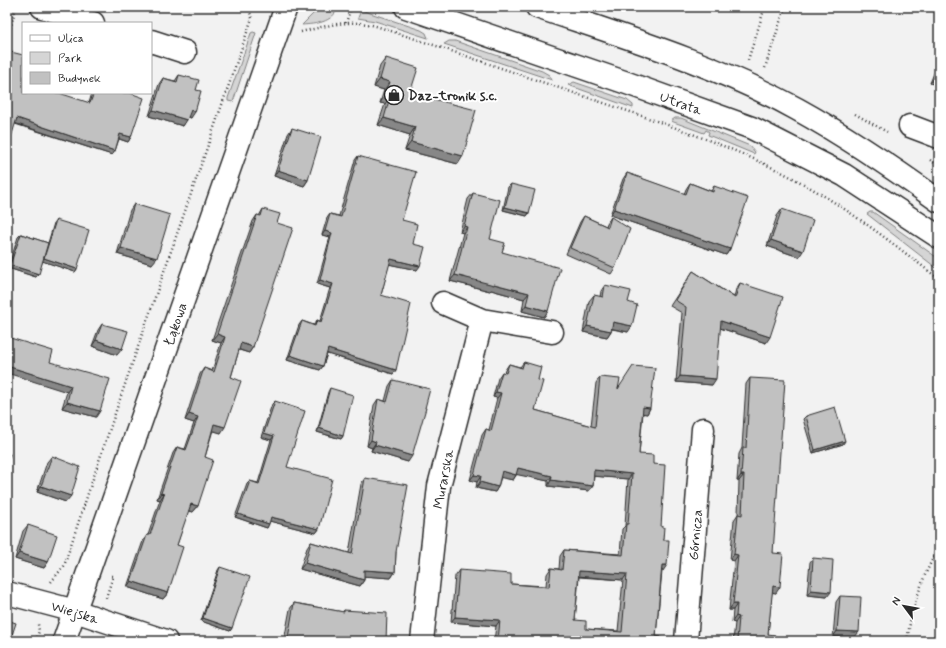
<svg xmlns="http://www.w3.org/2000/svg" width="946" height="648" font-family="Mynerve,sans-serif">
<rect width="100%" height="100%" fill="#f2f2f2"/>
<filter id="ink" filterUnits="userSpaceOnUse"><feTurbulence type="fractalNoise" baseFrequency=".025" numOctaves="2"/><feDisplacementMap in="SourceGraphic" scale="8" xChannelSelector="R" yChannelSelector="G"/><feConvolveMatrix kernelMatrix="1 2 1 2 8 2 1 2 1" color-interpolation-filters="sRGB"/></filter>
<g filter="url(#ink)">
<!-- green -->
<path fill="#d5d5d5" stroke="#808080" d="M330 7H338C333 23 315 24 302 25L314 13Z
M361 10 421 30 426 33 428 38 375 21 358 18Z
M253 32 256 33 233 102 228 101V98L249 39 251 33Z
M449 41H455L542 71 549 75 552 80 444 44Z
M574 82 627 100 633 105V108L568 85Z
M675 118H681L750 146 755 152 754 154 708 135 709 132 706 130 704 133 671 121Z
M870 212H873L939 259V270L867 214Z"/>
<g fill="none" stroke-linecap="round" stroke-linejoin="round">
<!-- minor casing -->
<g stroke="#2b2b2b" stroke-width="25">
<path id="minor" d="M42 7 93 23
M151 41 185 52
M910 126 939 137
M443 303 482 320 552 332
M7 593 75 611 166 641
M64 641 286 7
M422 641 439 486 482 320
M686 641 703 429"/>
</g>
<!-- major casing -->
<g stroke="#2b2b2b" stroke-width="25">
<path id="major" d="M406 7 627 83 752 128 844 175 939 237
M537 7C625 37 715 64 797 109 846 136 893 168 939 201"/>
</g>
<!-- path -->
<path stroke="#2b2b2b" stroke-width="2.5" stroke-dasharray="1 3" stroke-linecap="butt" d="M346 23 351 7
M7 28 10 29 16 7
M301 32C322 27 345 20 367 24 373 25 379 27 385 29 450 50 515 73 580 95 651 119 723 142 789 176 843 204 891 242 939 279
M748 60 765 7
M765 68 785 7
M855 114 887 132
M930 160 939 166
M51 582 64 566C124 383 189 201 252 18L248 7
M106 598 113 576H111
M36 641 39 631 38 624
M907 641 912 611 925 575 939 545"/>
<!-- minor -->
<use href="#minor" stroke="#fff" stroke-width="22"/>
<!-- major -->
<use href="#major" stroke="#fff" stroke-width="22"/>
</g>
<!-- wall -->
<path fill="#a6a6a6" stroke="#2b2b2b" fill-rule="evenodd" d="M386 58 410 93 458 164 405 150 410 135 378 125 385 104 380 103 384 90 374 87 380 66Z
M939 61V86L930 83Z
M179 75 196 90 191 118 188 117 183 126 149 116 159 84 163 78 175 81Z
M23 93 89 103 92 93H130L131 137 128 142 119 139 115 151 112 155 15 124Z
M292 128 308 180 304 186 274 176 288 134Z
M358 156 402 220 413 244 417 270 389 264 381 295 396 370 393 374 327 354 323 366 320 370 287 360 299 325 302 321 314 325 317 320 320 321 330 288 317 284 330 237 322 235 327 218 330 214 339 216 355 160Z
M627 173 684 194 686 189 690 183 711 191 714 186 730 249 726 255 610 215 623 179Z
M511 184 529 213 527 216 503 210 508 187Z
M473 193 490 239 502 252 548 311 544 317 522 311 524 299 491 290 490 291 450 281 463 233 460 232 468 199Z
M134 204 152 264 117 254 130 210Z
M263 209 277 223 253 347 249 353 239 350 231 377 221 433 213 430 205 457 198 506 193 512 188 510 177 545 168 593 163 599 127 587 143 541 147 535H148L160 500 157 499 173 453 177 447 185 449 194 423 185 420 200 374 204 368 212 371 221 343 212 340 253 221 257 215 259 216Z
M782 209 799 257 767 246 777 216Z
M584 216 606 226 607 223 611 217 615 268 611 274 566 254 580 222Z
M56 220 77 269 75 272 43 261 36 277 8 268 18 237 21 234 48 243 54 223Z
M693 271 734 297 736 289 740 283 766 343 720 328 712 385 676 382 682 313 670 306Z
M605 285 628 332 612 329 611 331 607 337 583 332 589 301 594 295 600 297 601 291Z
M102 324 117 355 92 346 98 330Z
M50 362 96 417 62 408 67 392Z
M524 362 538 380 535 410 591 426 596 383 600 377 650 408 647 414 643 413 639 454 653 464 661 527 663 540V571H662L656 636 660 641H494L496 626 451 622 455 576 459 570 511 584 546 586 547 574 551 568 559 569 560 556 564 550 620 554 622 529 625 526 628 479 594 476 593 486 589 491 548 486V481L517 474 513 480 501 477 498 487 495 492 476 488 477 482 470 480 482 435 486 429 489 430 497 398 493 397 498 378 502 372 504 373 505 370 509 364 520 367ZM579 577 623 580 618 631 586 629 575 620Z
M750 378 773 553 776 593 772 592 768 634 774 641H733L735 623 732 622 733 610H729L734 561 730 560 734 520 738 514 739 481H737L739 454 742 448 746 384Z
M393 380 408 462 371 451 372 448 367 446 374 405 378 399 385 401 389 386Z
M330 388 343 436 341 439 317 432 328 392Z
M275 401 287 467 319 529 316 533 270 521 267 528 235 517 247 484 250 481 258 483 271 440 261 437 272 404Z
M806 416 843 444 813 453 803 419Z
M52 456 66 502 37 492 47 462Z
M365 478 396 552 395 572 391 578 364 576V580L360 586 300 569 307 548 311 542 349 553 361 484Z
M28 525 48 562 44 568 15 559 23 531Z
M813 558 827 597 807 595 810 562Z
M220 567 232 628 230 631 201 621 218 570Z
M840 596 854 638 833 637 836 602Z
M294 603 343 612 344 610 386 641H284L290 609Z"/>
<!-- shaded-wall -->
<path fill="#878787" stroke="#2b2b2b" d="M935 77 939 79V86L930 83Z
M380 79 390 82 384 90 374 87Z
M385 95 390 97 385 104 380 103Z
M153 110 187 120 183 126 149 116Z
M191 110 195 112 191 118 186 116Z
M17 118 115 151 112 155 14 123Z
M384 118 415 127 410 135 378 125Z
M120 134 131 137 128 142 117 138Z
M411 142 463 156 458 164 405 150Z
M278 170 308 180 304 186 274 176Z
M505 207 529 213 527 216 503 210Z
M614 209 730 249 726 255 610 215Z
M464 226 467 227 463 233 460 232Z
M325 231 332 233 330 237 322 235Z
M771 240 803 251 799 257 767 246Z
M121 248 157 258 152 264 117 254Z
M44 258 77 269 75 272 42 261Z
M391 259 420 266 417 270 388 264Z
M10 265 39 274 36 277 8 268Z
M455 275 494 284 529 293 524 299 491 290 490 291 450 281Z
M320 280 333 284 330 288 317 284Z
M526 305 548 311 544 317 522 311Z
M721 321 770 337 766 343 717 327Z
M613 322 632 326 628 332 609 328Z
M587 326 611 331 607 337 583 332Z
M217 334 225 337 221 343 212 340Z
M96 340 122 349 117 355 92 346Z
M241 343 253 347 249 353 237 349Z
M328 349 396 370 393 374 325 353Z
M290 355 323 366 320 370 287 360Z
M7 366 71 386 67 392 7 373Z
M680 376 716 379 712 385 676 382Z
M496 392 501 393 497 398 493 397Z
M67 402 100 411 96 417 62 408Z
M643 407 650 408 647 414 639 413Z
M189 414 198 417 194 423 185 420Z
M214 424 225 427 221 433 210 430Z
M319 428 343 436 341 439 317 432Z
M264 433 274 436 271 440 261 437Z
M371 440 376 442 372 448 367 446Z
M845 441 843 444 813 453 815 450Z
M375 445 412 456 408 462 371 451Z
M518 468 552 476 548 481 514 474Z
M594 470 632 474 628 479 591 476Z
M502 471 516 475 513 480 498 477Z
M474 475 481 476 477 482 470 480Z
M741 475H744L739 481H737Z
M551 480 593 486 589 491 548 486Z
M480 482 498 487 495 492 476 488Z
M41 486 71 496 66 502 37 492Z
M161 493 164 494 160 500 157 499Z
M191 504 198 506 193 512 186 510Z
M238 514 269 524 267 528 235 517Z
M271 517 319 529 316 533 269 521Z
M19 553 48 562 44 568 15 559Z
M734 554 738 555 734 561 730 560Z
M305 563 364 580 360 586 300 569Z
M662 565H667L663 571 659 570Z
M364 570 395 572 391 578 360 576Z
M579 571 627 574 623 580 576 576Z
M131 581 168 593 163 599 127 587Z
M773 586 780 587 776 593 769 592Z
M811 590 831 592 827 597 807 595Z
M733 604H737L733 610H729Z
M736 616 739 617 735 623 732 622Z
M455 617 500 620 496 626 451 622Z
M203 618 232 628 230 631 201 621Z
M837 631 859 632 854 638 833 637Z
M288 638 303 641H286Z"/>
<!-- building -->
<path fill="#c1c1c1" stroke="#2b2b2b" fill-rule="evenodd" d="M7 51 23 55V93H59L90 103 94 93H130L144 98 131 137 120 134 115 151 17 118 8 147 7 146Z
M386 58 418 68 410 93 476 110 463 156 411 142 415 127 384 118 390 97 385 95 390 82 380 79Z
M939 66V79L935 77Z
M179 75 199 80 196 90 201 91 195 112 191 110 187 120 153 110 163 78 177 82Z
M292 128 321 137 308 180 278 170Z
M358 156 416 172 402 220 417 224 413 244 425 247 420 266 391 259 381 295 411 304 396 370 328 349 323 366 290 355 302 321 315 326 317 320 321 322 333 284 320 280 332 233 325 231 330 214 341 217Z
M627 173 686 194 690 183 713 192 714 186 748 198 730 249 614 209Z
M511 184 535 190 529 213 505 207Z
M473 193 500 200 490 239 505 243 502 252 560 268 548 311 526 305 529 293 494 284V285L455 275 467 227 464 226Z
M134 204 170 215 157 258 121 248Z
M263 209 280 214 277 223 293 228 253 347 241 343 231 377 241 381 225 427 214 424 205 457 213 460 198 506 191 504 177 545 183 547 168 593 131 581 147 535H150L164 494 161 493 177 447 186 450 198 417 189 414 204 368 214 372 225 337 217 334 257 215 261 216Z
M782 209 813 220 803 251 771 240Z
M584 216 608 227 611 217 630 229 615 268 570 248Z
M56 220 89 230 77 269 44 258Z
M21 234 48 243 39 274 10 265Z
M693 271 735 298 740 283 783 297 770 337 721 321 716 379 680 376 686 307 675 300Z
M605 285 631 291 628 302 637 305 632 326 613 322 611 331 587 326 594 295 603 297Z
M102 324 128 331 122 349 96 340Z
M7 337 53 351 50 362 110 379 100 411 67 402 71 386 7 366Z
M524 362 541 367 538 380 543 381 535 410 595 427 600 377 620 379 618 389 633 366 655 368 650 408 643 407 639 454 653 455V464L665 465 661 527H664L663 540H669L667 565H662L656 636 661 637 660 641H498L500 620 455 617 459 570 511 574V584L549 587 551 568 562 570 564 550 623 555 626 524H628L632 474 594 470 593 486 551 480 552 476 518 468 516 475 502 471 498 487 480 482 481 476 474 475 486 429 491 431 501 393 496 392 502 372 506 373 509 364 522 368ZM579 571 627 574 622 632 586 629V621L575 620Z
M750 378 785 380 773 553 783 554 780 587 773 586 768 634 775 635 774 641H737L739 617 736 616 737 604H733L738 555 734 554 738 514 742 515 744 475H741L743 448H746Z
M393 380 430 389 425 408H426L412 456 375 445 376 442 371 440 378 399 387 402Z
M330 388 353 395 343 436 319 428Z
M275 401 305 411 287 467 332 479 319 529 271 517 269 524 238 514 250 481 259 484 274 436 264 433Z
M835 407 845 441 815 450 806 416Z
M7 453 10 454 7 465Z
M52 456 80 467 71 496 41 486Z
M365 478 408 485 396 552 395 572 364 570V580L305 563 311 542 352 554Z
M28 525 57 535 48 562 19 553Z
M813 558 833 560 831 592 811 590Z
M220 567 250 577 232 628 203 618Z
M840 596 861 597 859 632 837 631Z
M294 603 344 612V610L387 613 386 641H303L288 638Z
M7 620 16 623 10 641H7Z"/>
</g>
<!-- icons -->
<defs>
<g id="shop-ring" transform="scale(1)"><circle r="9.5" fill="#fff" stroke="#2b2b2b" stroke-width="1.5"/><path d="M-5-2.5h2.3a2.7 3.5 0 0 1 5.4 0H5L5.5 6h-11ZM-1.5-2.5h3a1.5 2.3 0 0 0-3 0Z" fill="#2b2b2b"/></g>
</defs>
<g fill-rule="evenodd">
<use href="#shop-ring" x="394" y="95"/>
</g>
<g text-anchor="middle" stroke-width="4" stroke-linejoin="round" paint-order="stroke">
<!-- poi labels -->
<g font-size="14" font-weight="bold" fill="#2b2b2b" stroke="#fff" text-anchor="start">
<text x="408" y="100">Daz-tronik s.c.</text>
</g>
<!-- street labels -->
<g font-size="14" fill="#2b2b2b" stroke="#fff">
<text transform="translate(681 103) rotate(20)" y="5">Utrata</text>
<text transform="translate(175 324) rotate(-71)" y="5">Łąkowa</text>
<text transform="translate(443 479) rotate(-79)" y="5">Murarska</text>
<text transform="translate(695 535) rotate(-85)" y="5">Górnicza</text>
<text transform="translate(75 612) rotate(17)" y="5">Wiejska</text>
</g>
</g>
<!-- margin -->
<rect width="946" height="648" fill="none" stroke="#fff" stroke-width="24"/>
<rect x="12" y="12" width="922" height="624" fill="none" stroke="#2b2b2b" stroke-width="1.5" filter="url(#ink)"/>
<!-- legend -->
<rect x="22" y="22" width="130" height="72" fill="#ffffff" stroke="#aaaaaa"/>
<rect x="30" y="35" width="20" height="6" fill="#ffffff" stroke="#aaaaaa"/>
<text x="58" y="42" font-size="12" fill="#2b2b2b">Ulica</text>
<rect x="30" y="52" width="20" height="12" fill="#d5d5d5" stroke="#aaaaaa"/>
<text x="58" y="62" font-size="12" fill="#2b2b2b">Park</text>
<rect x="30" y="72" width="20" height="12" fill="#c1c1c1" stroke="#aaaaaa"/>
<text x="58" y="82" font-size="12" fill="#2b2b2b">Budynek</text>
<!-- north arrow -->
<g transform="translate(904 606) rotate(302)" stroke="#ffffff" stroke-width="3" paint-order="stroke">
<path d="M0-3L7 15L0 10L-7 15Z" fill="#2b2b2b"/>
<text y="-6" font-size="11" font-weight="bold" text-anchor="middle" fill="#2b2b2b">N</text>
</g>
</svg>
